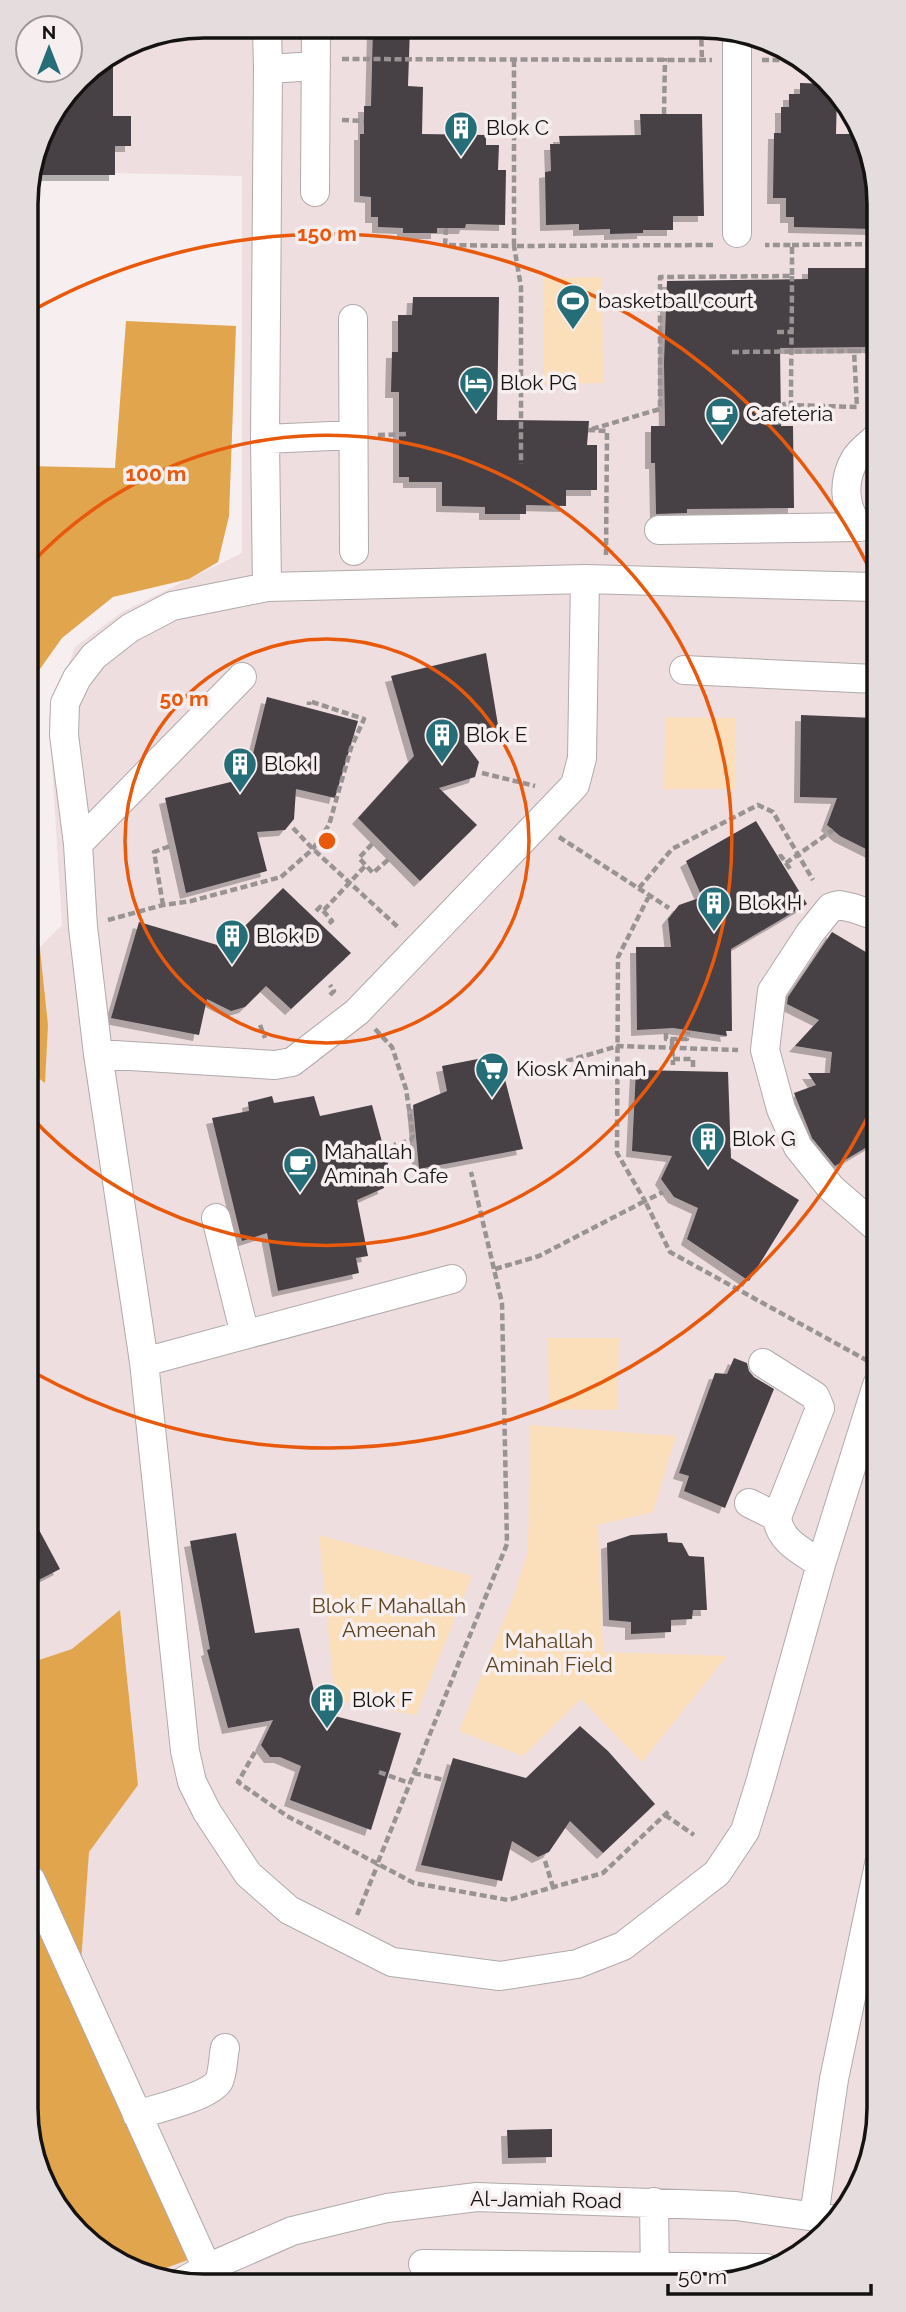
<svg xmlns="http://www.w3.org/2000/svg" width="906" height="2312" font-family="Raleway,sans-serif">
<defs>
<filter id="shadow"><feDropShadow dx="-6" dy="6" stdDeviation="0" flood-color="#0004"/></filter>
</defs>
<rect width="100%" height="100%" fill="#f6eeef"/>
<!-- built -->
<path fill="#efdedf" d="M204 26 736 30 827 78 874 159 879 2119 843 2216 800 2256 747 2280 170 2282 79 2234 32 2153 29 958 62 925 49 717 75 647 122 612 242 553V176L32 171 45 125 87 71 137 40Z"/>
<!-- green -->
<path fill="#fadfba" d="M602 277 603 383 544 384V278Z
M665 717 735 718V789H664Z
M548 1338H619L617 1410 549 1409Z
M530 1425 676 1436 653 1512 598 1525 603 1652 727 1656 642 1762 581 1699 523 1756 459 1731 514 1595 528 1551Z
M319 1535 472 1576 416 1715 335 1700Z"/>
<!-- forest -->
<path fill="#e1a64d" d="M126 321 236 326 229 516 218 562 189 579 113 597 62 638 30 683 28 741 27 466 115 468Z
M29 846 48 1025 45 1083 29 1071Z
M120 1610 138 1785 89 1852 81 1962 196 2257 152 2273 79 2234 32 2153 31 1649 39 1660 72 1649Z"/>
<!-- building -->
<path fill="#464145" filter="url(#shadow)" d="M373 27 410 28 408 86 423 87 422 134 486 135V145H499L498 170H506L505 225 466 224 465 228H437V233H403V228L378 227V217H371V197L360 196V134H364V106H371Z
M99 63H113V116H131V146H115V175H35V161L45 125 50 119H64V100L87 71Z
M800 83 831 84 837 94 836 134H860L874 159V229L794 227V217H786V198H773L774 133H781V107H789V94H800Z
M640 114H702L704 216H673V230H643V233L610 234V229L579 230V224L546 225 545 172 551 171 550 144H560L559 136 641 135Z
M808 268H874V347L780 348 781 426H793L794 508 687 509V513L656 514 655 463H651V426H665L664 362 667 281 808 279Z
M413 297H499L497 420 589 421 587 445H597V490H566V506L526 505V514H485V507L442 506V482H409V477H399V392H391L392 352H398V315H412Z
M486 653 499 731 464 742 479 762 475 777 439 788 477 825 420 881 358 818 414 756 391 676Z
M267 697 358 721 335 798 296 789 294 819 285 830 257 832 267 871 186 893 165 798 247 778Z
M801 715 875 718 876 854 840 836 827 825 837 798 800 797Z
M756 821 807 904 731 949 732 1031H726L727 1036 673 1028 637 1030 636 947H671L668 919 679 905 702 897 686 861Z
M283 888 351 953 291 1009 266 986 245 1007 231 1011 207 999 199 1035 111 1018 139 922 224 947Z
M832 932 876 958V1037L869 1050 876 1065 877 1141 835 1166 812 1138 794 1093 816 1085 808 1073H830L832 1052 795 1046 819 1020 787 1004 788 997Z
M498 1055 499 1068H502L523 1149 419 1169 413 1105 447 1091 442 1066Z
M636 1070 728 1072 731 1158 799 1200 749 1281 687 1239 698 1208 674 1197 661 1179 672 1156 632 1151Z
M272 1096 274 1103 314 1096 320 1116 372 1105 391 1175 382 1177 384 1188 357 1200 368 1256 356 1258 359 1273 278 1291 267 1233 242 1241 212 1118 249 1111 248 1102Z
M734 1358 747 1363 749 1371 754 1377 774 1389 725 1508 684 1491 689 1476 679 1473 715 1373 727 1374Z
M30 1513 60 1569 31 1584 30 1539Z
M236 1533 255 1633 299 1628 319 1712 401 1733 371 1830 290 1800 301 1766 280 1757H270L261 1745 273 1720 228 1728 207 1650 210 1649 190 1541Z
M667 1533 668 1542 682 1543 689 1556 704 1557 707 1610H693L692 1619 671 1620V1632L631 1634V1622L609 1620 607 1543 631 1535Z
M580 1726 608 1751 655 1804 603 1853 570 1821 549 1852 538 1857 512 1841 502 1881 421 1865 453 1758 526 1778Z
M552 2129V2157L508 2158 507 2130Z"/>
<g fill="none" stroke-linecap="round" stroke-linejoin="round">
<!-- minor casing -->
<g stroke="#b1aaaa" stroke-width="30">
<path id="minor" d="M267 27 268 69
M316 66 268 69 265 439 267 587 585 579 875 587
M315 192 316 27
M737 233V30
M353 319 354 551
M265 439 353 435
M874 525 859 527C844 507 842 481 855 459 859 452 868 445 875 439
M659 530 859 527
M585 579 582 758 575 785 357 1012 292 1062 275 1065 98 1054 144 1362 185 1751 192 1782 207 1812 248 1874 289 1910 392 1962 500 1976 577 1964 623 1946 717 1873 745 1831 760 1783 821 1564 877 1385
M684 670 875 679
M78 844 242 677
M876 916 853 908 839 905 831 907 810 933 772 991 765 1050 781 1109 798 1147 831 1188 877 1228
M98 1054 83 927 78 844 64 735 65 703 77 678 94 656 130 628 172 606 267 587
M216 1218 245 1335
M144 1362 452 1279
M763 1363 815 1396 820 1408 777 1517C779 1541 802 1551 821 1564
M749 1503 777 1517
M31 1880 207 2268
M137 2115C155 2109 209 2097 219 2081 223 2073 223 2057 225 2048
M654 2202 655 2280
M814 2216 834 2079 879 1864
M423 2264 766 2268
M182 2282 207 2268 292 2231 387 2208 477 2197 736 2206 839 2220"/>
</g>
<!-- path -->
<path stroke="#999394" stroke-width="4.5" stroke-dasharray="7 3.5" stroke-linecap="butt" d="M701 29 702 60
M342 59 712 60
M514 60V246L716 245
M762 60H793
M664 114 665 58
M342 120 364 121
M446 228 445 245 514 246 521 287V464
M792 245 874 244
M777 332H792
M854 351H874
M732 352 854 351 857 407 791 405C791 362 792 319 792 276
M765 423 784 422V404L791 405
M592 429 660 409V277L792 276V245H765
M588 430 607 431 606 555
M378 435 409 434
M482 773 535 786
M293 828 313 849 400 929
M559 837 669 908
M372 844 359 858 373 873 390 858
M779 857 781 856 786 863 833 830
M786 863 790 869 788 871
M639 888 672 849 758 805 773 812 813 880
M649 896 618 957 617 1153 645 1201 663 1192
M163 905 154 852 170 846
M324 910 366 865
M316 911 320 907 332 921 327 925
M108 920 163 905 191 901 281 877 313 849 329 825 351 748 364 719 309 701V705
M868 948 871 943 876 946
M330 995 334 991 330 985
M260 1025 265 1038
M375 1029 392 1047 406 1089 413 1136 411 1140 394 1145
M666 1033V1039H687L688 1032
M672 1039 673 1065
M673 1059H693V1068
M516 1076 618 1046 738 1050
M495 1269 539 1256 645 1201 670 1252 868 1361
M255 1752 238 1782 287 1816 414 1883 508 1900 603 1873 669 1811
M379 1772 409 1783
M414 1773 444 1780
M665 1815 694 1835
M545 1861 553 1887
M378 1862 507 1544 502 1303 471 1172
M357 1915 378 1864"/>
<!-- minor -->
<use href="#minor" stroke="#fff" stroke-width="28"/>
</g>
<!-- distance rings -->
<g fill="none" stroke="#e8590c" stroke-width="3.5">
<circle cx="327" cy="841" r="202"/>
<path d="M28 567A405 405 0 1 1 31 1117"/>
<path d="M875 1102A607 607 0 0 1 33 1372M28 313A607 607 0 0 1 875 580"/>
</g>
<!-- icons -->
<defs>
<g id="building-pin" transform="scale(1.75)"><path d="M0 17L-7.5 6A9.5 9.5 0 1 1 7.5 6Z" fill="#256e78" stroke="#f6eeef"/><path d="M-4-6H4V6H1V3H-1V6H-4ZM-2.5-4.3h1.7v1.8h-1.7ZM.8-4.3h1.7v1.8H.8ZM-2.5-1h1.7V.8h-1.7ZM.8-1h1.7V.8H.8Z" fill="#fff"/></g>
<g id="stadium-pin" transform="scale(1.75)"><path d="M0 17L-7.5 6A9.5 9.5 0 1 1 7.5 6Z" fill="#256e78" stroke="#f6eeef"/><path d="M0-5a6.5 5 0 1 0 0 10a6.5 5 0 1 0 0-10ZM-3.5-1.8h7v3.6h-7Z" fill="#fff"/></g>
<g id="hotel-pin" transform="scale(1.75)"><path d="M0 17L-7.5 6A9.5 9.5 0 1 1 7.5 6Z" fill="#256e78" stroke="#f6eeef"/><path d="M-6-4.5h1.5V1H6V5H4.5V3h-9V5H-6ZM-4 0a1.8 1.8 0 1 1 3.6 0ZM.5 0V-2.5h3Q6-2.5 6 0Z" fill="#fff"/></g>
<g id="cafe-pin" transform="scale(1.75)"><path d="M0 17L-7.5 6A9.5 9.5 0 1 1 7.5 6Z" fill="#256e78" stroke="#f6eeef"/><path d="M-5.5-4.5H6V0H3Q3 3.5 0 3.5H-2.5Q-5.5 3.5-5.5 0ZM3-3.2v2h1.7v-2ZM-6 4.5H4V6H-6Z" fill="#fff"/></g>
<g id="supermarket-pin" transform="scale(1.75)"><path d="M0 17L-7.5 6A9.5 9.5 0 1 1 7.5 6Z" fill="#256e78" stroke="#f6eeef"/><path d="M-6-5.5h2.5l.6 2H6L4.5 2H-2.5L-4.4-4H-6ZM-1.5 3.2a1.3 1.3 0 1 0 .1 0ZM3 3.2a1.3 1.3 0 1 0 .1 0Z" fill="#fff"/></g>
</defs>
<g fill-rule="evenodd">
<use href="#building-pin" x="461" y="128"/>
<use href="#stadium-pin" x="573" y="301"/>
<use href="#hotel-pin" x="476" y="383"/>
<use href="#cafe-pin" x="722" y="414"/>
<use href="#building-pin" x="442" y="735"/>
<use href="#building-pin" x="240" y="764"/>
<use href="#building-pin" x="714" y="903"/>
<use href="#building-pin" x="232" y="936"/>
<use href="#supermarket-pin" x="492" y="1069"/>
<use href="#building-pin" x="708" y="1139"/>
<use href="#cafe-pin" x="300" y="1164"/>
<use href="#building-pin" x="327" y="1700"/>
</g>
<g text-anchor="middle" stroke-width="7" stroke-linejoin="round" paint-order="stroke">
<!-- poi labels -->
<g font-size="21" fill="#151212" stroke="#f6eeef" text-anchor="start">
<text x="486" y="135">Blok C</text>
<text x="598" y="308">basketball court</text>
<text x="500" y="390">Blok PG</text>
<text x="746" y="421">Cafeteria</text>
<text x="466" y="742">Blok E</text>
<text x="264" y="771">Blok I</text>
<text x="738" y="910">Blok H</text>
<text x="256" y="943">Blok D</text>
<text x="516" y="1076">Kiosk Aminah</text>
<text x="732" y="1146">Blok G</text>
<text x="324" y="1159">Mahallah<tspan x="324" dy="24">Aminah Cafe</tspan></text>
<text x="352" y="1707">Blok F</text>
</g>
<!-- park labels -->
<g font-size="21" fill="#5c431f" stroke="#f6eeef">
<text x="389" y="1613">Blok F Mahallah<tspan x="389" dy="24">Ameenah</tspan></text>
<text x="549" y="1648">Mahallah<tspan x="549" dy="24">Aminah Field</tspan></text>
</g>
<!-- street labels -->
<g font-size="21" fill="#151212" stroke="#f6eeef">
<text transform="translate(546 2200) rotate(1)" y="7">Al-Jamiah Road</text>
</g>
</g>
<!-- crop -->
<path d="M0 0H906V2312H0ZM204 38H701A166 166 0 0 1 867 204V2108A166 166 0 0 1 701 2274H204A166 166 0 0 1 38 2108V204A166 166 0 0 1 204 38Z" fill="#e4dcdd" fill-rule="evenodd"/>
<path fill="none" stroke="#151212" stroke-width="3.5" d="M204 38H701A166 166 0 0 1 867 204V2108A166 166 0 0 1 701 2274H204A166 166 0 0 1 38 2108V204A166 166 0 0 1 204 38Z"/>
<circle cx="327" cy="841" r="10" fill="#e8590c" stroke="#f6eeef" stroke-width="3.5"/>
<g font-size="21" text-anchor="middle" font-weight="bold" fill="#e8590c" stroke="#f6eeef" stroke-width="7" stroke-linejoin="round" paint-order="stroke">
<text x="327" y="241">150 m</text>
<text x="156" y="481">100 m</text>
<text x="184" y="706">50 m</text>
</g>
<!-- north arrow -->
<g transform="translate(49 49)"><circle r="33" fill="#f6eeef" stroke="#9c9697" stroke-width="2"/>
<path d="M0-5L12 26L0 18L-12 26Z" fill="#256e78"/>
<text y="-10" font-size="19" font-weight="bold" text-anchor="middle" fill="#151212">N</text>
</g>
<!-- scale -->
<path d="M668 2284v10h203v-10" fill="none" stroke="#151212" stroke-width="3.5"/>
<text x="678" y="2284" font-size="21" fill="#151212" stroke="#f6eeef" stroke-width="5" paint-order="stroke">50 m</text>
</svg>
